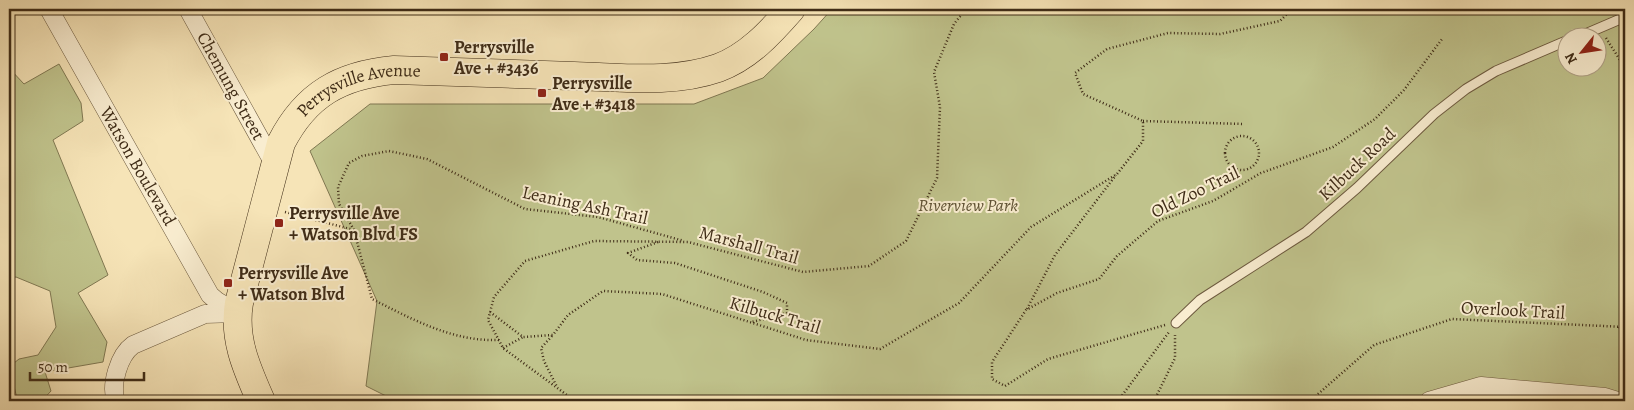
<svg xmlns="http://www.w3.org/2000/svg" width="1634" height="410" font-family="Alegreya,serif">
<rect width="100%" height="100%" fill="#f6e4b7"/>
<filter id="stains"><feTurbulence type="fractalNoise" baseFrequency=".004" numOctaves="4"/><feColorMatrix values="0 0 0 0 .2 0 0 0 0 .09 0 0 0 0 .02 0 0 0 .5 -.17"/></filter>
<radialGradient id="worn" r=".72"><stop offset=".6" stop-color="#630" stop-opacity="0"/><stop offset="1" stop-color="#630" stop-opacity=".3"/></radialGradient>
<!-- green -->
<path fill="#c0c38c" stroke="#807852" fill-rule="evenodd" d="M832 9H1625V401H396L366 386 377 301 310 151 370 104H694L763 78 814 29ZM1566 38H1596V68H1566Z
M59 64 81 103 83 121 53 140 108 275 78 293 107 342 103 362 45 372 51 391C42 402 35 401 21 401L17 398 9 367 19 359 38 355 56 327 50 291 16 277 9 278V68L24 84Z"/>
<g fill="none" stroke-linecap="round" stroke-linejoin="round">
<!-- service casing -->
<g stroke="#6d5a3f" stroke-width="11">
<path id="service" d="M1576 38 1625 17
M1176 323 1200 300 1306 232 1357 188 1434 114 1466 89 1496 71 1566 41"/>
</g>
<!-- minor casing -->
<g stroke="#6d5a3f" stroke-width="19">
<path id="minor" d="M49 9 210 295 217 301 238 313
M188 9 274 164
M116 401C110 385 119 355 133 345L205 314 236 313
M1429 401 1481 386 1605 397 1618 401"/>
</g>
<!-- primary casing -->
<g stroke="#3f2c17" stroke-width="29">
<g id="primary">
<path id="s1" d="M261 401C247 369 233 339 239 303L281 143C306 94 341 75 394 70 454 72 514 74 574 76 621 77 672 84 718 68 748 57 770 33 791 9"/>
</g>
</g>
<!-- path -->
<path stroke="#3f2c17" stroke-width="2.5" stroke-dasharray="1 2.5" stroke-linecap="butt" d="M1606 38 1625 68
M1143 121 1243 124
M1225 153a17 17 0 1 1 34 0a17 17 0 1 1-34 0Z
M285 212 354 230
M658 242 628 253 637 260 675 263 763 292 787 303V313L752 322
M1027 309 1055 255 1116 175
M490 312 523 337 553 335 568 315 603 291 662 294 806 340 880 349 959 303 1031 227 1117 174 1143 141V121L1083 94 1075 73 1107 49 1168 33 1220 34 1280 21 1292 9
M1165 325 1048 359 1005 386 992 379V362L1026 310 1057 293 1099 279 1117 256 1158 221 1213 201 1261 173 1333 147 1375 119 1404 90 1442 39
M1619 327 1625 334
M552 336 541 348 544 361 557 387
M499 340C453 342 412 319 372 299L354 230 339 204 338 187 349 163 362 156 389 151 427 159 525 209 598 217 684 241
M503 348 523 337
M575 401 503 348 488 320 494 297 525 261 594 241 688 242 803 272 869 266 906 241 937 178 940 107 934 72 954 24 966 9
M1118 401 1169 332
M1154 401 1175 358V335
M1310 401 1374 345 1452 319 1625 327"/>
<!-- service -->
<use href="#service" stroke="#f9edd0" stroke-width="9"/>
<!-- minor -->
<use href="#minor" stroke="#f9edd0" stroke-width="18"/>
<!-- primary -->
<use href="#primary" stroke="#f6e4b7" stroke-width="28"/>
</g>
<!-- markers -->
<g fill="#8f2418" stroke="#f9edd0" stroke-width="2">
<rect x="439" y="52" width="10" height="10" rx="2.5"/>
<rect x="537" y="88" width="10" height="10" rx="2.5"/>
<rect x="274" y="218" width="10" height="10" rx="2.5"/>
<rect x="223" y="278" width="10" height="10" rx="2.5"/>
</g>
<g text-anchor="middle" stroke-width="4" stroke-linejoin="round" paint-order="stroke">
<!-- poi labels -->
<g font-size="18" font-weight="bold" fill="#3f2c17" stroke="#f9edd0" text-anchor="start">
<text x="454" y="53">Perrysville<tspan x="454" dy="21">Ave + #3436</tspan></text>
<text x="552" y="89">Perrysville<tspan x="552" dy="21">Ave + #3418</tspan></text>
<text x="289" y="219">Perrysville Ave<tspan x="289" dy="21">+ Watson Blvd FS</tspan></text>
<text x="238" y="279">Perrysville Ave<tspan x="238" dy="21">+ Watson Blvd</tspan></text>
</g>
<!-- street labels -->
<g font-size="18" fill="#3f2c17" stroke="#f9edd0">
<text transform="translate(231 86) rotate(61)" y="6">Chemung Street</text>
<text dy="6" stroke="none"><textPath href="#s1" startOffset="369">Perrysville Avenue</textPath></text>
<text transform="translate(1357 164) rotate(-43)" y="6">Kilbuck Road</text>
<text transform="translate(138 166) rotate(60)" y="6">Watson Boulevard</text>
<text transform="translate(1195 192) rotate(-26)" y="6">Old Zoo Trail</text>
<text transform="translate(585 205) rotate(12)" y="6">Leaning Ash Trail</text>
<text transform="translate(749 245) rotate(15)" y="6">Marshall Trail</text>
<text transform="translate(1513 310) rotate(3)" y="6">Overlook Trail</text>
<text transform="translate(775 315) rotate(16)" y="6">Kilbuck Trail</text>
</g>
<!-- park labels -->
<g font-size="18" font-style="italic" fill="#5f5234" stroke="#f9edd0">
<text x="968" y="211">Riverview Park</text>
</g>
</g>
<!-- margin -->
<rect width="1634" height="410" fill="none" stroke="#f6e4b7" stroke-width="30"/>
<rect x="10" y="10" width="1614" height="390" fill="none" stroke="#3f2c17" stroke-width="2.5"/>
<rect x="15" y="15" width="1604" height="380" fill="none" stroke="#3f2c17"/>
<!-- north arrow -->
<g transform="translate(1582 52) rotate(240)"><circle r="24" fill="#f9edd0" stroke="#afa086"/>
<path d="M0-4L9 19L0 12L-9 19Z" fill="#8f2418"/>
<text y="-8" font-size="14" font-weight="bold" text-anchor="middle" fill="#3f2c17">N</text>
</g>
<!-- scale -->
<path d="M30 372v8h114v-8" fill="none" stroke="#3f2c17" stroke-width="2.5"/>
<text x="38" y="372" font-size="15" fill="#3f2c17" stroke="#f9edd0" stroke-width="4" paint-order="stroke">50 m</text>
<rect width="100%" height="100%" filter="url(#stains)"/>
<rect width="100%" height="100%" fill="url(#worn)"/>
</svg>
